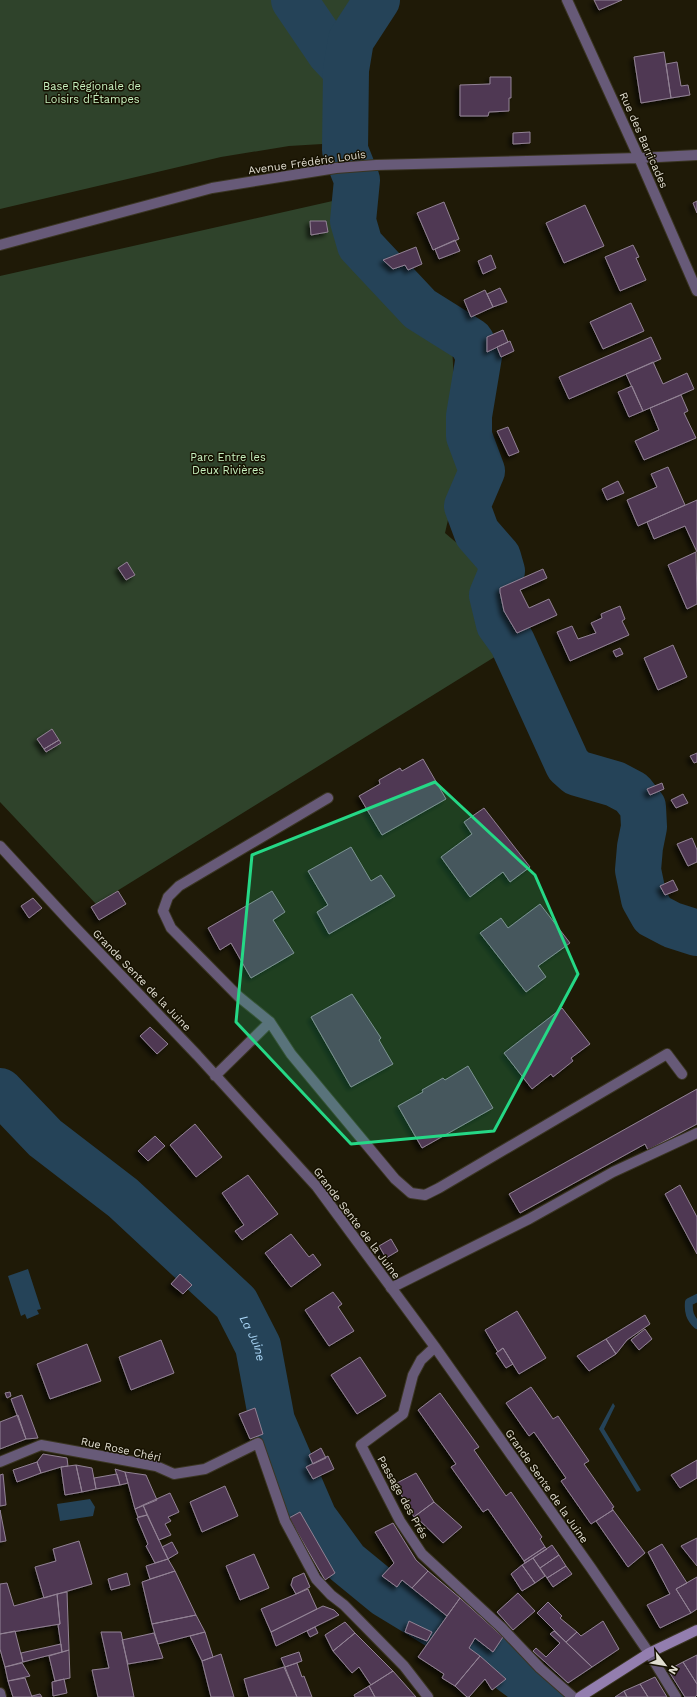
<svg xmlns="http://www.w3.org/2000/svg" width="697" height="1697" font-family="'Work Sans',sans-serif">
<defs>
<filter id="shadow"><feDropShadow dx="-3.5" dy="3.5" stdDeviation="2" flood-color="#0009"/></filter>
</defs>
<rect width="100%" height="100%" fill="#1f1a07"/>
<!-- green -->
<path fill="#2f432b" d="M0 0H367L339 45 334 78 338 91 339 143 289 146 221 157 0 209Z
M337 200 336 240 403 317 452 346 459 472 445 533 478 561V624L501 653 96 904 0 802V276Z"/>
<!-- water -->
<path fill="#254358" d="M28 1269 41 1309 37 1310 39 1314 27 1319 25 1314 21 1316 8 1276Z
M613 1403 615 1406 604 1429 641 1490 637 1492 599 1429Z
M90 1499 95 1507 93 1516 60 1521 57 1504Z"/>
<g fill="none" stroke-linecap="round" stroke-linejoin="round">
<!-- stream -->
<path stroke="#254358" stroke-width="8" d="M697 1298 689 1302C688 1312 690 1318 697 1325"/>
<!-- river -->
<g stroke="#254358" stroke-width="46">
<path d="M294 0 330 53 346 70"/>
<path d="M377 0 351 40 346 70 345 150 357 180 353 221 360 245 420 309 471 341 479 356 469 416V436L482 471 467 506 477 533 498 557 502 571 492 595 499 624 512 642 568 765 577 773 615 784 632 793 643 807 644 827 640 847 638 870 644 899 653 915 672 925 697 933"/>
<path id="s1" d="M0 1091 45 1138 123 1198 236 1303 258 1346 272 1421 314 1518 346 1562 385 1594 436 1625"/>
<path d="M480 1648 525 1681 543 1697"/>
</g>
</g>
<!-- building -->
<path fill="#4f3952" stroke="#928295" filter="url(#shadow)" d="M594 0H622L599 10Z
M664 52 671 98 641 103 634 57Z
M677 62 681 86 688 85 690 95 671 98 666 64Z
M490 77H511V98H509V111L489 112 488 116H460V85L490 84Z
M530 132V143L513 144V133Z
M697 201V213L693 203Z
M444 202 459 239 433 250 417 213Z
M585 205 604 246 564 263 546 223Z
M310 221H326L328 232 311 235Z
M455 240 460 251 439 259 435 249Z
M633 245 639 257 636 258 646 280 620 291 605 257Z
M416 247 422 264 408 270 405 265 393 269 383 260Z
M491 255 496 268 483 274 478 261Z
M500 288 507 302 493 307 487 294Z
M485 290 493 307 471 317 464 300Z
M631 303 644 331 603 349 590 322Z
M503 330 508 342 487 352V337Z
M651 337 661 359 569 399 559 377Z
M510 341 514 351 501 357 497 347Z
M653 362 663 384 687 373 694 389 643 411 626 374Z
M632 386 643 411 629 417 618 392Z
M681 395 688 411 684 413 696 438 644 460 635 441 659 430 650 408Z
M508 427 519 452 509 456 497 431Z
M668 467 685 505 638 526 627 500 657 487 651 474Z
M618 481 624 493 607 500 602 489Z
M697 500V552L685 526 654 539 647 522Z
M696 552 697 604 687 609 668 565Z
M127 562 135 575 126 580 118 568Z
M543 569 547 578 520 590 529 608 549 599 557 615 517 633 504 611 500 592V588Z
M620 606 625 619 622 621 629 635 570 661 557 632 572 626 578 639 596 633 591 623 602 618 601 614Z
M673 645 687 677 658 690 644 658Z
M620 648 623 654 616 657 613 651Z
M52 729 59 740 44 749 37 739Z
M59 740 61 743 46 752 44 749Z
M697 753V762L694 763 690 756Z
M423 759 446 799 382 835 359 796 380 784 379 780 400 768 402 771Z
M662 783 664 789 650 795 647 789Z
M683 794 688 803 676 808 671 800Z
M484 808 530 867 510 882 503 872 470 897 441 857 472 834 464 822Z
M692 838 697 850V862L688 866 677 844Z
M351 847 371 881 381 875 395 896 329 934 317 912 328 905 308 871Z
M673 880 678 890 665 895 660 886Z
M118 891 126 904 99 920 91 907Z
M272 891 285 912 273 920 294 953 251 978 231 943 220 950 208 928Z
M33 898 42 908 29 918 21 906Z
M540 904 570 943 538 966 546 977 526 992 480 933 501 918 508 928Z
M352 994 381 1038 379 1040 393 1064 351 1087 311 1017Z
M562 1008 590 1044 571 1058 573 1061 553 1077 551 1074 532 1089 504 1053Z
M150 1027 168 1044 157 1054 140 1036Z
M468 1066 493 1108 422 1148 398 1106 423 1092 422 1090 443 1078 445 1080Z
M697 1089V1124L648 1150 645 1144 520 1213 509 1194Z
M195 1124 222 1157 196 1177 170 1145Z
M155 1136 165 1146 148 1161 138 1151Z
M248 1175 278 1214 242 1240 235 1231 244 1225 222 1193Z
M680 1185 697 1217V1254L665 1194Z
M291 1234 309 1257 313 1254 321 1265 291 1287 265 1253Z
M391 1239 398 1251 386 1258 379 1246Z
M180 1274 192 1285 183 1294 171 1284Z
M333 1292 342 1304 338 1307 354 1331 329 1346 305 1310Z
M517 1311 546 1358 519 1374 503 1348 498 1352 485 1330Z
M645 1315 650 1324 627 1340 616 1354 606 1339Z
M645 1329 652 1339 639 1350 631 1340Z
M606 1339 616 1354 589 1371 577 1356Z
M161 1340 174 1373 131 1390 119 1357Z
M87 1344 101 1381 50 1399 37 1364Z
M503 1348 513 1364 506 1368 496 1353Z
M360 1357 386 1396 357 1414 331 1375Z
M531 1387 553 1419 558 1416 589 1461 584 1464 614 1507 612 1508 613 1510 591 1524 561 1481 566 1478 534 1432 529 1436 506 1403Z
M10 1392 11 1396 7 1398 5 1393Z
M440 1393 479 1447 474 1450 506 1496 511 1492 542 1537 540 1539 545 1547 524 1561 488 1509 483 1512 451 1467 456 1464 418 1410Z
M22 1395 38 1438 26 1439 11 1399Z
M255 1408 263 1434 250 1439 239 1414Z
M18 1415 26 1439 0 1449V1422Z
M321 1448 326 1458 313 1464 309 1455Z
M43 1454 67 1458 68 1466 61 1467 41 1473 37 1462Z
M328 1456 334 1469 313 1479 306 1467Z
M697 1460V1478L680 1488 671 1475Z
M37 1462 41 1473 17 1482 13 1470Z
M76 1465 82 1492 65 1495 61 1467Z
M76 1465 92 1468 96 1489 82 1492Z
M115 1469 125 1472 128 1483 120 1485Z
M125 1472 146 1475 157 1500 135 1509Z
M416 1473 434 1502 414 1517 395 1484Z
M3 1474 6 1505 0 1506V1475Z
M117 1474 120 1485 96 1489 94 1478Z
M225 1486 238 1516 202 1532 190 1502Z
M170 1493 179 1512 168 1517 171 1521 165 1524 171 1535 159 1540 143 1505Z
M434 1502 462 1527 443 1543 415 1516Z
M143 1505 147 1515 138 1517 135 1509Z
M0 1510 6 1541 0 1542Z
M613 1510 645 1553 628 1567 596 1521Z
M300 1512 335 1573 325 1580 289 1518Z
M147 1515 168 1559 155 1563 146 1546 148 1544 137 1518Z
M393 1523 416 1560 428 1571 412 1588 402 1580 397 1587 382 1576 394 1563 375 1532Z
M697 1538V1566L681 1546Z
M79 1541 92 1584 44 1598 35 1567 56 1561 53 1549Z
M172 1542 178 1553 168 1559 162 1547Z
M662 1544 687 1583 676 1589 691 1613 660 1628 647 1605 670 1594 648 1552Z
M552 1545 559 1555 540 1568 533 1558Z
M545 1547 547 1549 525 1563 524 1561Z
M254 1554 269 1588 240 1600 226 1566Z
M559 1555 566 1566 547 1578 540 1568Z
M533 1558 545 1576 535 1583 522 1565Z
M168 1559 175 1571 150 1579 146 1566Z
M522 1565 535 1583 522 1591 511 1574Z
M566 1566 572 1574 553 1587 547 1578Z
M175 1571 196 1615 152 1624 142 1582Z
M428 1571 460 1598 447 1616 412 1588Z
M127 1573 130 1585 111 1590 108 1579Z
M304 1573 310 1587 296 1594 291 1585 293 1578Z
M697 1577V1609L691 1613 676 1589Z
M7 1583 14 1606 57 1594 60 1624 0 1634V1584Z
M308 1589 317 1609 271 1632 261 1609Z
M67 1592 69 1650 62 1652 58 1625 60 1624 57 1594Z
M518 1593 535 1611 513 1630 497 1612Z
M460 1598 503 1637 493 1652 475 1638 469 1648 480 1656 455 1686 442 1678 444 1674 418 1657Z
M548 1602 562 1616 560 1618 577 1632 566 1642 537 1613Z
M323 1606 334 1610 339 1615 276 1646 271 1632Z
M196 1615 205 1632 158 1644 152 1624Z
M409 1621 432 1632 427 1641 405 1632Z
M603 1621 619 1649 592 1667 566 1642 577 1632 581 1636Z
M345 1622 355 1633 333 1651 325 1635Z
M315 1627 318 1633 310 1637 307 1631Z
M15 1631 23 1662 5 1667 0 1649V1634Z
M554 1631 592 1667 568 1683 533 1651 536 1648 546 1657 560 1643 550 1634Z
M101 1632H121L134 1697H98L92 1670 109 1668Z
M205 1632 213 1657 202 1661 190 1636Z
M154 1633 163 1658 128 1664 122 1640Z
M355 1633 393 1671 371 1685 359 1667 352 1673 333 1651Z
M61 1644 62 1652 23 1662 21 1653Z
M69 1650 70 1678 55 1681 49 1656Z
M299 1652 302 1661 285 1667 281 1658Z
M221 1654 234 1697H211L202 1661Z
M697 1655V1684L683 1662Z
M480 1656 506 1679 492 1690 485 1679 469 1697H467L455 1686Z
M683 1662 697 1684V1695L695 1697H685L668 1670Z
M22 1663 30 1676 8 1681 5 1667Z
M297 1663 302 1677 304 1676 312 1697H297L285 1667Z
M284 1667 297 1697H249L244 1679Z
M393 1671 416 1697H375L369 1686Z
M655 1677 667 1697H648L640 1684Z
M25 1678 32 1697H13L8 1681Z
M64 1679 67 1693 53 1696 52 1682Z
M640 1684 648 1697H627L624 1691Z
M369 1686 375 1697H355L354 1695Z
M624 1691 627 1697H615Z
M40 1694 42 1697H32V1696Z"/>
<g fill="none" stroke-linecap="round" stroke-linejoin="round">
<!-- lane casing -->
<g stroke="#3a3523" stroke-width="12">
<path id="lane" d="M391 1288 529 1219 613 1172 697 1133"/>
</g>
<!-- street casing -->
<g stroke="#3a3523" stroke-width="12">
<path id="street" d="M567 0 639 158 697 291
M0 245 212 188 336 168 376 165 639 158 697 155
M328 798 179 886 168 897 163 911 171 928 238 996 270 1022 291 1054 395 1179 411 1193 425 1195 439 1188 667 1054 682 1074
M0 846 71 923 197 1055 317 1187 435 1347 591 1568 649 1653 676 1697
M215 1076 270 1022
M435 1347 421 1360 413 1375 403 1414 361 1445 400 1521 422 1554 502 1628 540 1668 573 1697
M0 1462 41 1445 156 1466 174 1474 205 1469 258 1443 285 1521 316 1579 331 1595 344 1605 404 1666 428 1697
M0 1693 1 1697"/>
</g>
<!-- secondary casing -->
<g stroke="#3a3523" stroke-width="12">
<path id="secondary" d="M580 1697 649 1653 697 1630"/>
</g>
<!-- lane -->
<use href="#lane" stroke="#675a78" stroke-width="10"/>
<!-- street -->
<use href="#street" stroke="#675a78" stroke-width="10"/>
<!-- secondary -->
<use href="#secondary" stroke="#937eaf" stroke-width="10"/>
</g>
<!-- marked area -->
<path fill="#25d886" fill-opacity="0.2" stroke="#25d886" stroke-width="3" stroke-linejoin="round" d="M435 782 535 875 578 974 494 1131 351 1144 236 1022 252 855Z"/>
<g text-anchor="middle" stroke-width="3" stroke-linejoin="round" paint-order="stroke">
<!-- park labels -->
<g font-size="11" fill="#c7f1bf" stroke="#161101">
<text x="92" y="90">Base Régionale de<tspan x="92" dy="13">Loisirs d'Étampes</tspan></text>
<text x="228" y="461">Parc Entre les<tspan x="228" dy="13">Deux Rivières</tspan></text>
</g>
<!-- street labels -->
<g font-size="11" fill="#e0ddd0" stroke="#161101">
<text transform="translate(644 140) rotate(66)" y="4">Rue des Barricades</text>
<text transform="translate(307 162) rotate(-8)" y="4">Avenue Frédéric Louis</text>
<text transform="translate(142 980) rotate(46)" y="4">Grande Sente de la Juine</text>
<text transform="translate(357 1223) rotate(53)" y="4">Grande Sente de la Juine</text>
<text transform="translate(121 1449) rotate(12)" y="4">Rue Rose Chéri</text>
<text transform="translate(547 1486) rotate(55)" y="4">Grande Sente de la Juine</text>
<text transform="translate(403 1497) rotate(61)" y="4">Passage des Prés</text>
</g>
<!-- water labels -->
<g font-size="12" font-style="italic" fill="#aad6f6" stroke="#161101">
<text dy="4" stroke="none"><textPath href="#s1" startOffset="357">La Juine</textPath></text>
</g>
</g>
<!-- north arrow -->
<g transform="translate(665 1665) rotate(121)" stroke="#161101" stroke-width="3" paint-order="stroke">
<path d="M0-3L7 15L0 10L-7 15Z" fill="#e0ddd0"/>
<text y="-6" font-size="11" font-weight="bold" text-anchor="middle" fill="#e0ddd0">N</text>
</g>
</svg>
